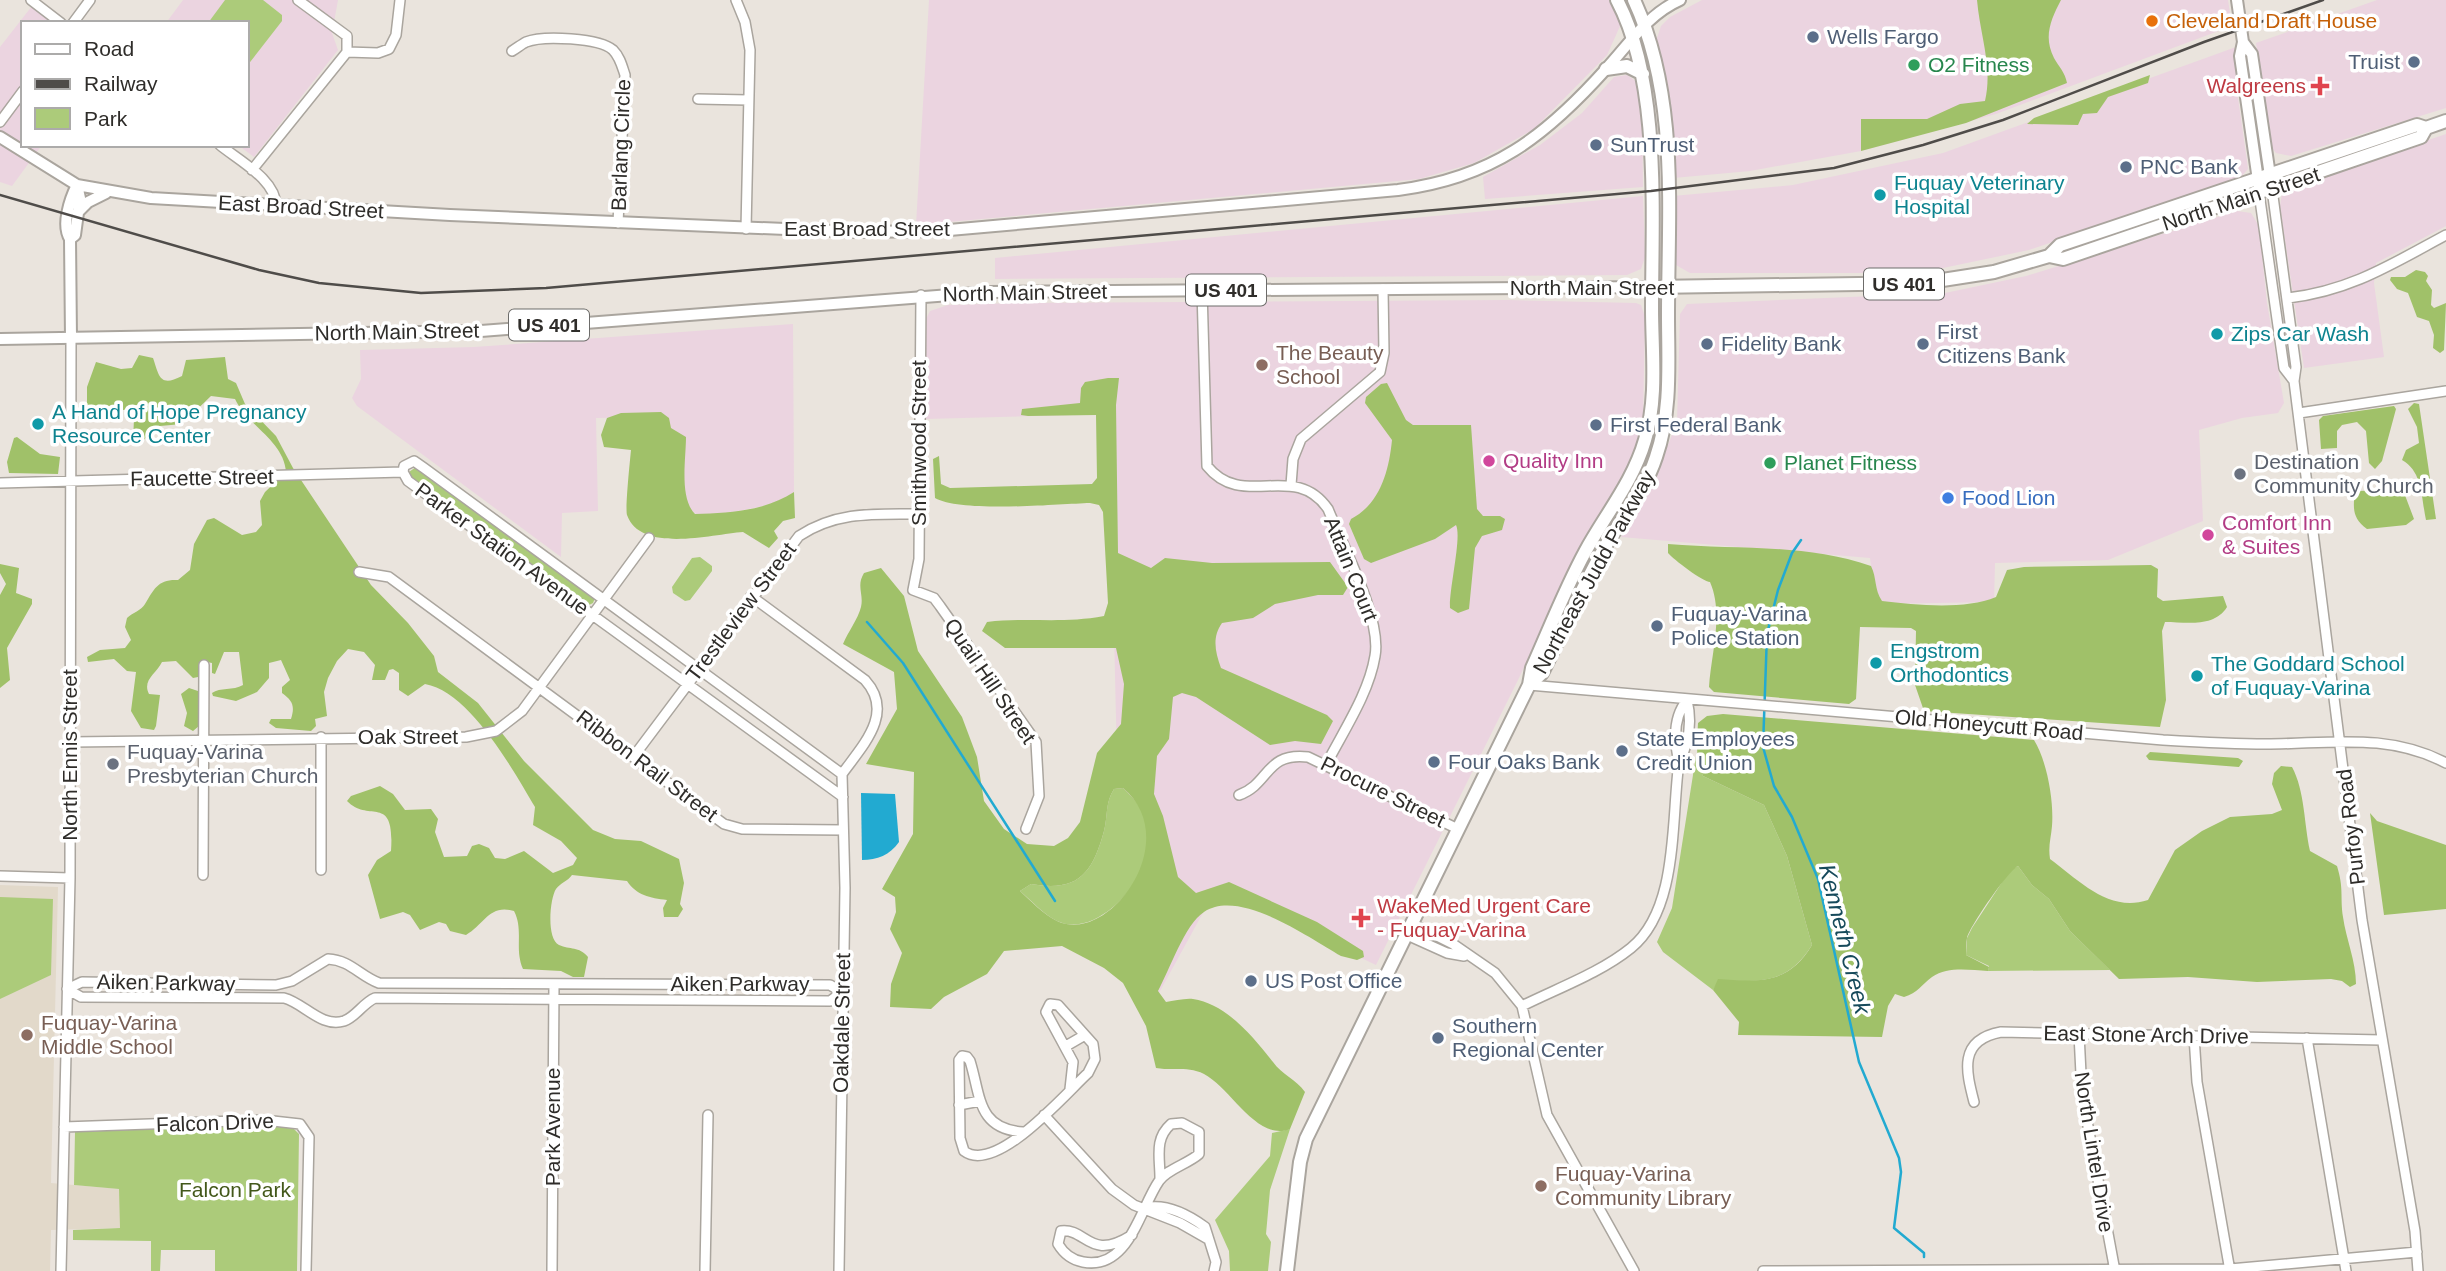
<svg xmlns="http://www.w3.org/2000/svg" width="2446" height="1271" font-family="Arial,sans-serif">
<rect width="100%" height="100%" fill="#eae4dd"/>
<!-- commercial -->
<path fill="#ebd4e0" d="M183 0H338L332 33 338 50 254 157 238 145H247V23H166Z
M929 0H1610L1621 24 1607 55 1534 129 1474 163 1419 179 916 225Z
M1702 0H2228L2232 26 1996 114 1861 151 1750 171 1673 178 1656 41 1661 26 1670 17Z
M2377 0H2446V108L2291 156 2276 153 2272 148 2256 43Z
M32 6 53 23H23V145H42L12 186 0 182V47Z
M2236 47 2237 91 2247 161 2248 169 2240 178 2029 250 1943 268 1874 273H1690L1676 265 1673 196 1793 185 1943 153Z
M1627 75 1637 82 1642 102 1643 187 1485 199 1483 177 1540 145 1582 113 1614 77Z
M2446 134V226L2376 263 2374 283 2384 357 2304 368 2280 206 2282 194 2287 188Z
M1643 196 1645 257 1641 269 1627 275 995 279V258Z
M2237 211 2251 213 2259 226 2267 303 2284 403 2278 413 2242 418 2199 430 2203 521 2108 560 1995 563 1994 602 1876 604 1870 558 1621 537 1650 491 1677 422 1680 314 1687 304 1945 293 2026 276Z
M1508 300 1636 303 1641 305 1645 317 1643 419 1639 438 1622 479 1574 559 1519 678 1376 965 1216 889 1154 1002 1122 979 1109 414 926 419V319L930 311 948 305 1015 303Z
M793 324 794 492 780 501 759 507 724 514H696L675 501 662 417 596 418 598 511 562 513 561 557 357 406 352 398 361 379 360 350 474 347Z"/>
<!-- built -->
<path fill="#e2d9ca" d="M0 885 58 887 51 1183 120 1189V1228L51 1230 50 1271H0Z"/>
<!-- green -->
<path fill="#accb7a" d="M225 0H263L282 15V21L247 66V23H208Z
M416 467 595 598 593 603 587 606 582 603 412 478 409 472Z
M700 557 712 566V571L690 600 685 601 673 593 672 587 692 558Z
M1696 756 1703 776 1764 805 1787 856 1812 945C1788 984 1761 982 1719 980L1713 990 1663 952 1657 942 1672 908Z
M1123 788C1134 798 1146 812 1148 828 1149 840 1145 865 1139 875 1126 901 1088 936 1057 921 1044 915 1031 900 1020 891L1031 884C1077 892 1092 875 1104 831 1108 815 1105 803 1114 789Z
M2018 866 2032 885 2049 899 2070 931 2110 970 1988 971 1989 966 1966 955 1967 938 1972 928 2010 870Z
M0 897 53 899 51 975 0 999Z
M263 1125H290L299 1134 297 1271H215V1250H161L160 1271H151V1241L73 1240V1230L120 1228 119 1189 74 1185 75 1132Z
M1290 1129 1270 1190 1266 1234 1271 1242 1268 1271H1230L1229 1251 1215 1220 1270 1156 1272 1133Z"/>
<!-- forest -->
<path fill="#a0c169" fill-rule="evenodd" d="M1977 0H2061C2051 19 2043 37 2054 58 2059 67 2065 72 2067 83L1966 123 1861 151V119H1927L1960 104 1985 101C1993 67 1980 35 1977 0Z
M2150 75 2148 83 2108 97 2097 113 2083 114 2078 125 2027 124 2034 118Z
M2416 270 2425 272 2428 276 2426 281 2432 290 2431 305 2434 308 2446 303 2444 350 2440 353 2433 348 2434 335 2429 321 2417 317 2408 293 2397 289 2390 280 2391 277H2405Z
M139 355 153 358C159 375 159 388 182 376L186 360 225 357 228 379 236 383 245 404 276 436 293 468 371 585 408 623 434 656 438 672 478 703 524 761 593 830 615 839 641 841 679 859 684 883 680 904 683 909 678 917H664L663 908 667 900C650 898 636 895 627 881L572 875C568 881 560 883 556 889 550 898 546 939 559 945 570 950 579 946 588 957L584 977H573L561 971 523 969C514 949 524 930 514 911 489 904 485 924 466 935L450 931 446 924 439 922 420 930 410 915 403 912 380 919 368 875 377 860 391 851C395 792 369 824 347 801L351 796 380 786 393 794 405 810 431 809 438 819 435 832 444 857 467 856 472 846 479 844 489 848 495 858 505 859 524 851 553 873 573 865 577 858 561 841 533 825 535 807C513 770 470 692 425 684L408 696 399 690V673L393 669 389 670 385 680H372L375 665 364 652 348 649 337 661 328 678 324 692 327 716 315 719 316 726 311 731 276 728 269 723 271 719H291C295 706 293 701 282 693V687L290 680 281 660 269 663V678L257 692 236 701 213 696 212 693C220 687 233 691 243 685L239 652H224L215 674 212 673V663L202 661 198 677 193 678 176 661 162 662C156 674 142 680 149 694L160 695 156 726 154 730 141 728 131 711 136 672 127 671 114 659 88 662 87 657 100 650 125 648 131 640 125 627 127 618C132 613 142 610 145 604 154 589 158 579 178 580L190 570 194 544 207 520 214 518 242 535 256 532 262 525 260 501 265 492 286 472C284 441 248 426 235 399L211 396 182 424 160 426 140 443H133L134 418 130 410H87V387L96 362 121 369 132 368Z
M1108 378H1119L1116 405 1118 553 1151 568 1165 558 1212 563 1330 562 1348 587 1343 595H1318L1275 604 1253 618 1222 623C1212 637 1215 652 1221 668L1327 715 1333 721 1321 744 1295 741 1270 745 1196 697 1182 693 1173 697 1169 739 1157 756 1154 794 1163 816 1178 877 1196 893 1229 882 1317 922 1363 951 1364 957 1357 960 1341 956C1309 938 1240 888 1204 912 1185 924 1169 971 1158 991L1166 1002C1174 1001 1185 998 1193 999 1227 1004 1254 1038 1273 1062 1282 1075 1296 1079 1305 1092L1290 1129C1257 1142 1231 1088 1204 1074 1187 1066 1173 1071 1156 1068L1146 1026 1123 983 1104 968 1062 946 1004 951 987 974 944 997 931 1009 890 1007 891 984 902 953 890 929 896 912 895 897 882 889 913 834 914 772 866 764 897 709 894 672 843 644C848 632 858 619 861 607 864 594 856 586 864 573L881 568 904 596 918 651 962 717 977 757 984 801 1004 829 1027 844 1054 846 1068 838 1080 822 1097 753 1121 724 1124 684 1116 648H1005L982 631 987 622C1028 617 1062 624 1104 616L1108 603 1103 512 1099 505 1090 503C1056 504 962 513 935 498L933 459 939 456 941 484 950 488 1092 484 1097 478 1096 415 1028 416 1021 415 1022 409 1080 403 1081 388 1085 382ZM1123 788C1185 840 1109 946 1057 921 1044 915 1030 900 1020 891L1031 884C1077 892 1092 875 1104 831 1108 816 1105 803 1114 789Z
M1387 383 1406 420 1413 425H1471L1477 509 1483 516H1500L1505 519 1502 530 1482 536 1475 548 1469 609 1458 613 1450 608C1449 589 1462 537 1456 525L1435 539 1371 563 1364 559 1349 524 1351 519C1380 504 1389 471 1392 440L1365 403 1366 397 1381 384Z
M2414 403 2419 404 2436 519 2426 520C2421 497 2423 472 2402 460L2406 450 2419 443 2417 427 2408 409Z
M2394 406 2396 409 2382 461 2375 469 2369 463 2366 431 2357 422 2342 425 2337 431V448L2321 449 2319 420 2323 416Z
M661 412 669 418 671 428 686 437C686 459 679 498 695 514 729 513 765 511 794 492L795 518 783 521 774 531 778 538 769 548 743 532C713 534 641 554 627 515 625 508 630 461 631 450L604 447 601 435 607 418 621 413Z
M17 437 40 454 60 457 58 474 9 473 7 462 14 438Z
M2403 490 2414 519 2406 525 2367 529C2352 518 2353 508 2355 491Z
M1668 544C1737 550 1803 543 1871 566 1877 578 1874 589 1882 601 1916 605 1965 610 1996 597L2007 570 2024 567 2151 565 2158 569 2157 597 2163 601 2223 596 2227 607C2214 628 2186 622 2165 622L2162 631 2166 700 2160 727 1924 711 1915 685 1916 631 1911 628 1860 627 1856 699 1849 704 1714 692 1709 687C1711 654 1724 614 1710 582 1703 582 1673 559 1668 553Z
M0 564 19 568 16 593 32 599V604L7 648 10 680 0 688V595L6 584 0 573Z
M189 688 198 691 199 726 193 731 184 726 187 713 181 694Z
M1723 714 2034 740C2047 761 2054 801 2052 826 2051 838 2048 846 2050 859 2080 881 2109 913 2148 900L2175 850 2202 831 2230 817 2272 814 2282 810 2272 784 2274 773 2281 766 2292 767C2305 791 2304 824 2310 851L2337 866C2344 889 2340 896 2343 917 2346 939 2356 961 2356 984L2350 987 2342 981 2331 979 2257 982 2188 977 2119 979 2070 931 2049 899 2032 885 2018 866C2008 871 1970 926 1967 938 1966 943 1966 950 1966 955L1989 967 1988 971C1969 970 1948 966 1932 977 1921 985 1918 993 1904 997L1895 994 1888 1006 1882 1037 1738 1035 1739 1022 1713 990 1718 979C1760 982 1789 984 1812 945L1787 856 1764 805 1703 776C1695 758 1697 742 1698 723L1707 716Z
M2150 752 2238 758 2243 761 2239 767 2149 760 2146 756Z
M2370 813 2377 821 2446 845V909L2384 915Z"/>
<!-- water -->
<path fill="#22aad1" d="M861 793 895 794 899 842C890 855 877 860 862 860Z"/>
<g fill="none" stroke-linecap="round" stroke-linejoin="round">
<!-- stream -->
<path stroke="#22aad1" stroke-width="2.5" d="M1801 540 1792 553 1778 590 1767 634 1763 747 1774 786 1792 817 1818 879 1859 1062 1899 1158 1901 1172 1894 1228 1924 1253V1257
M867 622 903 663 1055 901"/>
<!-- minor casing -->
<g stroke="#aaa59e" stroke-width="12">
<path id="minor" d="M31 0 61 23
M298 0 347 36V52
M736 0 745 22 750 50 746 229
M73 23 90 0
M512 51C517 48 522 44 526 42 543 35 600 38 613 50 620 57 622 66 625 75L618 223
M347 52 378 53 389 49 396 35 400 0
M698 99 748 100
M0 122 23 91
M220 145C238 160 277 180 276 207
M252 170 347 52
M2272 189 2296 367 2294 381 2362 920 2415 1231 2418 1271
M2259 193 2284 368 2294 381
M1202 290 1207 466C1243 511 1294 460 1328 509 1343 546 1382 619 1375 656 1369 693 1344 730 1327 763
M921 295 919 559 913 590 934 598 940 606 1036 742 1039 796 1026 829
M2288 298C2350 291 2392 264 2446 235
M2299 413 2446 391
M403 472 408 481 843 797
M403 472 404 466 414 461 424 468 842 774
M0 483 403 472
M1291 485 1293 459 1301 439 1380 372 1384 353 1383 289
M359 572 389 577 724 824 742 829 843 830
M751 596 865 680C895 713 863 745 842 774
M1529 685 2163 740C2197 742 2232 744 2266 744 2329 744 2387 732 2446 763
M321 737V870
M71 742 466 737 496 731 522 711 649 538
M634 756 799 536C837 511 875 514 919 514
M1679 762C1689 743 1692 721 1687 700
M1239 795C1270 784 1265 752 1308 757L1458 829
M203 875 204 665
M0 876 70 878
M1413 924 1453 944 1495 973 1522 1006 1547 1115 1634 1271
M1407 935 1447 953 1464 956
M328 959C350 960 360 976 379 983L830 985 842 992 830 1001 375 998C363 1003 356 1017 344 1021 321 1028 304 1003 284 998L81 997 67 989 82 982 276 985 292 981Z
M1522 1006C1558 988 1600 973 1631 948 1679 909 1671 819 1679 762 1674 741 1673 717 1687 700
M2079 1034 2082 1094 2115 1271
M2194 1036 2197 1082 2230 1271
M2307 1038 2346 1271
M1066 1046 1085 1035
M1974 1102C1966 1071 1958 1040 2001 1032L2381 1040
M959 1105 980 1101
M1044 1115 1112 1189 1134 1205 1180 1223 1208 1239
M64 1127 264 1120 300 1124 309 1137 306 1271
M1023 1132C977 1129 981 1096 970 1061L967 1057 962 1056 959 1060 960 1138 964 1151C996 1175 1065 1094 1088 1073L1095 1059 1093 1044 1058 1005 1050 1004 1046 1012 1073 1062 1070 1089
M1145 1208C1166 1203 1187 1214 1205 1227L1216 1262 1214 1271
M1132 1235C1089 1262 1087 1228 1061 1231L1058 1244C1064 1254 1072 1260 1083 1262 1129 1271 1140 1208 1159 1181 1167 1169 1188 1164 1199 1154V1132L1182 1123 1171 1124C1154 1139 1160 1157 1160 1178
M61 1271 70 878 71 338
M552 1271 554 984
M705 1271 708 1115
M839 1271 845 888 842 774
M1763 1271 2230 1269 2417 1252"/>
</g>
<!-- major casing -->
<g stroke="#aaa59e" stroke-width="14">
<path id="major" d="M2237 0 2243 42 2240 56 2259 187
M2243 42 2252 54 2272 189
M0 137 77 185 151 198 450 215 856 232 938 231 1398 190C1492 178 1545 137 1606 69 1630 43 1648 14 1680 0
M77 213 88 202 106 193
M70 239 75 235 80 198 77 185
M71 338 70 239C61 225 70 199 77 185
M0 339 481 331 989 292 1653 287"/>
</g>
<!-- highway casing -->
<g stroke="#aaa59e" stroke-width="16">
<path id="highway" d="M1606 69 1627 66 1643 74
M2049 256 2060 245 2108 229 2417 125 2426 128 2446 121
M1653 287 1923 283 1994 272 2049 256 2063 259 2421 137 2426 128
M1529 685 1542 673C1564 629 1584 582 1609 540 1626 512 1646 488 1656 457 1672 411 1668 362 1668 315 1668 211 1679 97 1634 0
M1287 1271 1300 1162 1306 1139 1529 685 1532 668C1549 630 1565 589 1585 552 1605 515 1633 482 1645 440 1658 398 1652 352 1652 308 1652 215 1661 83 1617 0"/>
</g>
<!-- minor -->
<use href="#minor" stroke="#fff" stroke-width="9"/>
<!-- major -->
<use href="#major" stroke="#fff" stroke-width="10"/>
<!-- highway -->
<use href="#highway" stroke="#fff" stroke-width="12"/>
<!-- rail -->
<path stroke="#4f4c49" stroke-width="2.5" d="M0 195 259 270 319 283 421 293 546 288 1651 191 1834 168 1923 145 2003 120 2204 42 2323 0"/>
</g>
<!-- markers -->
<circle fill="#e8710a" stroke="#fff" stroke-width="2.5" cx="2152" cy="21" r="7"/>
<g fill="#5c6f8a" stroke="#fff" stroke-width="2.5">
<circle cx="1813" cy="37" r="7"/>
<circle cx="2414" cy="62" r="7"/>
<circle cx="1596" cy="145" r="7"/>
<circle cx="2126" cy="167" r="7"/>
<circle cx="1707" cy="344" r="7"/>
<circle cx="1923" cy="344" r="7"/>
<circle cx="1596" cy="425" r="7"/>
<circle cx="1657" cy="626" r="7"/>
<circle cx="1622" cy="751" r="7"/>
<circle cx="1434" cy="762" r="7"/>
<circle cx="1251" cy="981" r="7"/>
<circle cx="1438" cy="1038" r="7"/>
</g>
<g fill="#2e9e5b" stroke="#fff" stroke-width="2.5">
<circle cx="1914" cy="65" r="7"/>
<circle cx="1770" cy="463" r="7"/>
</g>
<g fill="#e0444e" stroke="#fff" stroke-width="2.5">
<path d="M2316.5 75.5h7v7h7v7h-7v7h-7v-7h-7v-7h7z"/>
<path d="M1357.5 907.5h7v7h7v7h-7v7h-7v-7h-7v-7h7z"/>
</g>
<g fill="#0f9aa8" stroke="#fff" stroke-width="2.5">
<circle cx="1880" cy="195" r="7"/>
<circle cx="2217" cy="334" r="7"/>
<circle cx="38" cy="424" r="7"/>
<circle cx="1876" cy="663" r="7"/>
<circle cx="2197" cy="676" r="7"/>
</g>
<g fill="#8d6e63" stroke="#fff" stroke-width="2.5">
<circle cx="1262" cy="365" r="7"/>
<circle cx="27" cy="1035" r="7"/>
<circle cx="1541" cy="1186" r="7"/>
</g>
<g fill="#d1479c" stroke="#fff" stroke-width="2.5">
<circle cx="1489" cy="461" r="7"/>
<circle cx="2208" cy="535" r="7"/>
</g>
<g fill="#6b7280" stroke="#fff" stroke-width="2.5">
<circle cx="2240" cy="474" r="7"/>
<circle cx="113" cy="764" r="7"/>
</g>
<circle fill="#3f7fe0" stroke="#fff" stroke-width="2.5" cx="1948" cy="498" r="7"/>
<g text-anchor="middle" stroke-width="7" stroke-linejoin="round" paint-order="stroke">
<!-- shield labels -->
<g fill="#fff" stroke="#6d6c6a" stroke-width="2">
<rect x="1864" y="268.5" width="80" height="31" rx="5"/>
<rect x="1186" y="274.5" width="80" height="31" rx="5"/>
<rect x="509" y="309.5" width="80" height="31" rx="5"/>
</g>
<g font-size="19" font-weight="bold" fill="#2f2d2a">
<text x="1904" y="291">US 401</text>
<text x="1226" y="297">US 401</text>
<text x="549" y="332">US 401</text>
</g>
<!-- food labels -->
<g font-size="21" fill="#c56008" stroke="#fff" text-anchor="start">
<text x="2166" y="28">Cleveland Draft House</text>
</g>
<!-- service labels -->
<g font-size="21" fill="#4e5e75" stroke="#fff" text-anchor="start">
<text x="1827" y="44">Wells Fargo</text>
<text x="2400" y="69" text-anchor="end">Truist</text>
<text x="1610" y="152">SunTrust</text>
<text x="2140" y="174">PNC Bank</text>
<text x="1937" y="339">First<tspan x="1937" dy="24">Citizens Bank</tspan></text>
<text x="1721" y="351">Fidelity Bank</text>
<text x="1610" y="432">First Federal Bank</text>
<text x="1671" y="621">Fuquay-Varina<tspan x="1671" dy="24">Police Station</tspan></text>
<text x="1636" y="746">State Employees<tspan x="1636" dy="24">Credit Union</tspan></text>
<text x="1448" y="769">Four Oaks Bank</text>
<text x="1265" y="988">US Post Office</text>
<text x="1452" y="1033">Southern<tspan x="1452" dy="24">Regional Center</tspan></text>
</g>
<!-- leisure labels -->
<g font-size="21" fill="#27864d" stroke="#fff" text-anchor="start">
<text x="1928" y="72">O2 Fitness</text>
<text x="1784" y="470">Planet Fitness</text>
</g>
<!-- health labels -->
<g font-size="21" fill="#be3a42" stroke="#fff" text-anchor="end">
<text x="2306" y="93">Walgreens</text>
<text x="1377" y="913" text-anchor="start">WakeMed Urgent Care<tspan x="1377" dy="24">- Fuquay-Varina</tspan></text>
</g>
<!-- street labels -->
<g font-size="21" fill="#2f2d2a" stroke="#fff">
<text transform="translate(621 145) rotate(-88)" y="7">Barlang Circle</text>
<text transform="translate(2241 199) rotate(-18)" y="7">North Main Street</text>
<text transform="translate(301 207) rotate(3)" y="7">East Broad Street</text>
<text x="867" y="236">East Broad Street</text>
<text x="1592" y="295">North Main Street</text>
<text transform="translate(1025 293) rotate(-1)" y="7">North Main Street</text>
<text transform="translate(397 332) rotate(-1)" y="7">North Main Street</text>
<text transform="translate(919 443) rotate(-90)" y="7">Smithwood Street</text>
<text transform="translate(202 478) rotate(-1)" y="7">Faucette Street</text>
<text transform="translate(502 549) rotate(36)" y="7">Parker Station Avenue</text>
<text transform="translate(1351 569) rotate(68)" y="7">Attain Court</text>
<text transform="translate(1594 572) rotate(-61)" y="7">Northeast Judd Parkway</text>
<text transform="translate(741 612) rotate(-53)" y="7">Trestleview Street</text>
<text transform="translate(990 681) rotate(56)" y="7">Quail Hill Street</text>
<text transform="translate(1989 725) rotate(5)" y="7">Old Honeycutt Road</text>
<text x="408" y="744">Oak Street</text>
<text transform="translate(70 755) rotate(-90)" y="7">North Ennis Street</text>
<text transform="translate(647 766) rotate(37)" y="7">Ribbon Rail Street</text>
<text transform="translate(1383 792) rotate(26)" y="7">Procure Street</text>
<text transform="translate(2351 827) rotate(-97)" y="7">Purfoy Road</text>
<text transform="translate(166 983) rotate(1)" y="7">Aiken Parkway</text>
<text x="740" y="991">Aiken Parkway</text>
<text transform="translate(842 1023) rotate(-89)" y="7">Oakdale Street</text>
<text transform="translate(2146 1035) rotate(1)" y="7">East Stone Arch Drive</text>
<text transform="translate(215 1123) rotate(-2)" y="7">Falcon Drive</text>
<text transform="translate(553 1127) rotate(-90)" y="7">Park Avenue</text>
<text transform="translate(2094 1152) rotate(81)" y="7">North Lintel Drive</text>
</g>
<!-- culture labels -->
<g font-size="21" fill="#0d838f" stroke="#fff" text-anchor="start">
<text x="1894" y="190">Fuquay Veterinary<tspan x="1894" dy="24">Hospital</tspan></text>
<text x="2231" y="341">Zips Car Wash</text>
<text x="52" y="419">A Hand of Hope Pregnancy<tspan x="52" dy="24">Resource Center</tspan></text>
<text x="1890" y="658">Engstrom<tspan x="1890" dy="24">Orthodontics</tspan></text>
<text x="2211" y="671">The Goddard School<tspan x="2211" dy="24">of Fuquay-Varina</tspan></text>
</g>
<!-- education labels -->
<g font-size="21" fill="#785e54" stroke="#fff" text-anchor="start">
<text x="1276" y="360">The Beauty<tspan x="1276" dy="24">School</tspan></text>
<text x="41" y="1030">Fuquay-Varina<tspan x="41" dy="24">Middle School</tspan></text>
<text x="1555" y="1181">Fuquay-Varina<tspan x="1555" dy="24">Community Library</tspan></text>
</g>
<!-- hotel labels -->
<g font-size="21" fill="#b23c85" stroke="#fff" text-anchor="start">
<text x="1503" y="468">Quality Inn</text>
<text x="2222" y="530">Comfort Inn<tspan x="2222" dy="24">&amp; Suites</tspan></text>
</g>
<!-- worship labels -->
<g font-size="21" fill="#5b616d" stroke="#fff" text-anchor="start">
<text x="2254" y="469">Destination<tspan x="2254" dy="24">Community Church</tspan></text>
<text x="127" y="759">Fuquay-Varina<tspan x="127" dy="24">Presbyterian Church</tspan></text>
</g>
<!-- shop labels -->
<g font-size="21" fill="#366cbe" stroke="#fff" text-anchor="start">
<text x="1962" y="505">Food Lion</text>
</g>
<!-- park labels -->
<g font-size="21" fill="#43581a" stroke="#fff">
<text x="235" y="1197">Falcon Park</text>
</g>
<!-- water labels -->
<g font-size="23" font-style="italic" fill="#164a5b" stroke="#fff">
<text transform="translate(1845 939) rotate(76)" y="8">Kenneth Creek</text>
</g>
</g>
<!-- legend -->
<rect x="21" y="21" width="228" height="126" fill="#ffffff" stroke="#acabaa" stroke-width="2"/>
<rect x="35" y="44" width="35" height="10" fill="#ffffff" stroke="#acabaa" stroke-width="2"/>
<text x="84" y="56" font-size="21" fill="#2f2d2a">Road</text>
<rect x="35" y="79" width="35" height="10" fill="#4f4c49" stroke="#acabaa" stroke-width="2"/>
<text x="84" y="91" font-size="21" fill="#2f2d2a">Railway</text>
<rect x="35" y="108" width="35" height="21" fill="#accb7a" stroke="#acabaa" stroke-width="2"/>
<text x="84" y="126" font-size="21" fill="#2f2d2a">Park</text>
</svg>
